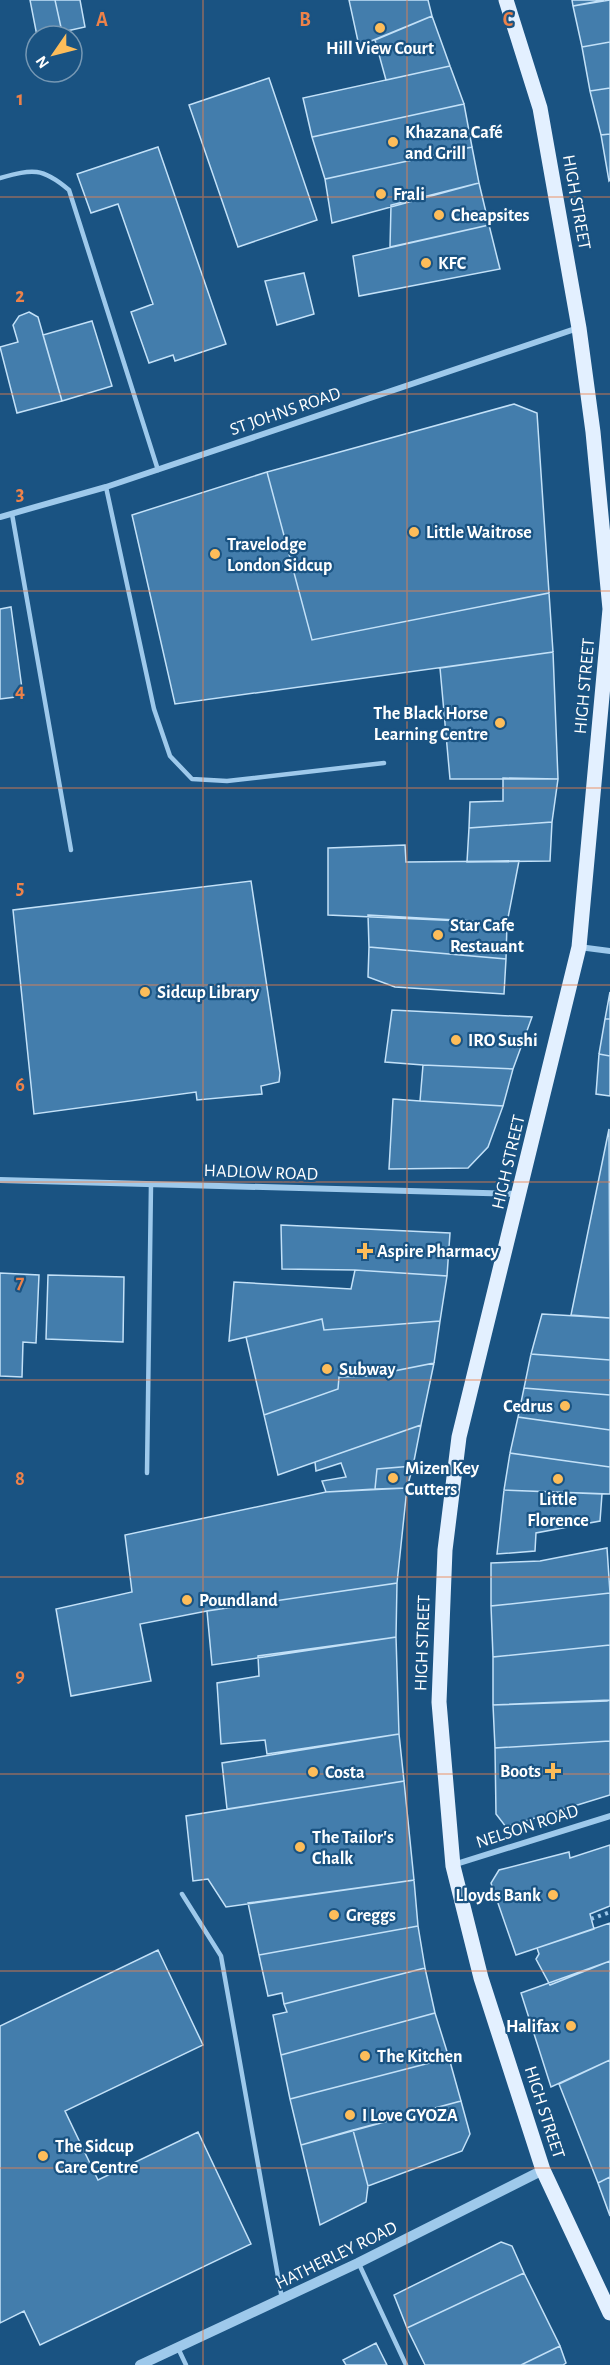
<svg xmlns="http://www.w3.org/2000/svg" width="610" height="2365" font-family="'Alegreya Sans',sans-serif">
<rect width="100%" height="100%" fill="#1a5382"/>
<!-- building -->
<path fill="#437dac" stroke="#c3e1f8" stroke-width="1.5" d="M30 0H55L62 32 37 36Z
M55 0H80L85 27 62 32Z
M349 0H428L432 16 359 46Z
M572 0H604L573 6Z
M610 0V42L582 47 573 6Z
M432 16 450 66 386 80 375 40Z
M610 42V88L590 91 582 47Z
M450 66 464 104 312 137 303 98Z
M269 78 317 220 238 247 189 105Z
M610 88V134L601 135 590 91Z
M464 104 472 147 325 179 312 137Z
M610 134V180L609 181 601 135Z
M158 147 226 344 175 361 173 355 149 363 131 312 153 304 118 204 91 213 77 174Z
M472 147 479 183 332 223 325 179Z
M479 183 489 225 390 247 391 205Z
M489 225 500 269 359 296 353 256Z
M304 273 314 314 277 325 265 281Z
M29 312 38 317 62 401 17 413 0 347 18 342 13 325 19 316Z
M92 321 112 386 62 401 43 335Z
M514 404 537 413 549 593 312 640 267 472Z
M267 472 312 640 549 593 553 652 175 704 132 515Z
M11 607 23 696 0 699V609Z
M553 652 558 779H450L440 668Z
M503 778 558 779 552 822 469 828 470 802 503 801Z
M552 822 550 861 467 862 469 828Z
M405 845 406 862 519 861 507 923 328 915V848Z
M251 881 280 1073 279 1082 261 1086 262 1094 197 1100 196 1092 34 1114 13 910Z
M368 915 507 923 506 959 369 947Z
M369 947 506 959 504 994 395 987 368 977Z
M610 992V1019H605Z
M392 1010 532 1017 513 1069 423 1065 385 1062Z
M605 1019H610V1056L599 1054Z
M599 1054 610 1056V1096L596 1094Z
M423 1065 513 1069 503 1106 420 1101Z
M393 1099 420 1101 503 1106 488 1147 468 1168 389 1169Z
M609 1129 610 1318 571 1315Z
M281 1225 450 1233 447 1276 355 1270 282 1269Z
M355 1270 447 1276 440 1321 324 1330 322 1319 229 1341 234 1282 351 1289Z
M0 1273 39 1275 36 1343 23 1342 22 1377 0 1376Z
M48 1275 124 1277 123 1342 46 1339Z
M542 1314 610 1318V1360L531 1354Z
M322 1319 324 1330 440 1321 434 1363 369 1376 339 1377 338 1389 264 1415 246 1337Z
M531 1354 610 1360V1395L524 1388Z
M434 1363 421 1425 278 1475 264 1415 338 1389 339 1377 369 1376Z
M524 1388 610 1395V1430L518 1417Z
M518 1417 610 1430V1467L510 1453Z
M421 1425 413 1466 377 1469 375 1489 326 1492 322 1481 346 1477 341 1463 316 1471 315 1462Z
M510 1453 610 1467V1494L504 1490Z
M413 1466 407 1488 375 1489 377 1469Z
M407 1488 397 1583 207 1611 140 1624 151 1681 71 1696 56 1609 132 1592 125 1535 326 1492Z
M504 1490 602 1494 600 1521 536 1533 535 1551 497 1554Z
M607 1548 610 1593 491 1606V1563L540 1561Z
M397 1583 396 1637 212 1665 207 1611Z
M610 1593V1645L493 1657 491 1606Z
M396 1637 399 1734 267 1754 265 1740 221 1744 217 1683 259 1676 258 1656Z
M610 1645V1700L607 1701 493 1705V1657Z
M610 1700V1741L495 1748 493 1705Z
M399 1734 404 1781 227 1809 222 1763Z
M610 1741V1795L506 1827 496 1814 495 1748Z
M404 1781 414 1880 226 1907 208 1879 193 1881 186 1816Z
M610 1845V1906L590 1914 594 1929 516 1955 491 1883 499 1870 569 1852 570 1858Z
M414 1880 418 1926 259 1955 248 1903Z
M610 1923V1961L550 1985 536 1959 539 1954 537 1948Z
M418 1926 425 1968 284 2004 282 1993 268 1996 259 1955Z
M158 1950 203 2045 65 2111 98 2180 198 2132 251 2244 40 2345 24 2311 0 2323V2026Z
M610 1961V2060L551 2087 521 1993Z
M425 1968 435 2013 281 2055 273 2015 287 2012 284 2004Z
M435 2013 449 2058 290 2099 281 2055Z
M449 2058 461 2101 301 2145 290 2099Z
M610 2060V2177L598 2183 559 2084Z
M461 2101 470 2134 462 2151 368 2186 353 2130Z
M353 2130 368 2186 366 2202 320 2225 301 2145Z
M610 2177V2216L598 2183Z
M501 2242 512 2246 524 2273 407 2328 394 2295Z
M524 2273 560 2346 521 2365H425L407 2328Z
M376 2343 387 2365H346L343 2360Z
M560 2346 566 2363 563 2365H521Z"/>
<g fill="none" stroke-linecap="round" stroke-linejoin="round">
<!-- path -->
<path stroke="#9ec9eb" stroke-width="4" stroke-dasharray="3 4.5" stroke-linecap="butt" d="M591 1919 610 1912"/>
<!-- service -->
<path stroke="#9ec9eb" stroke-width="4.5" d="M0 178C33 169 42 167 69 190L158 470
M106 487 154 709 170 756 192 779 227 781 384 763
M12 514 71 850
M147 1473 151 1184
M182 1894 221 1956 282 2299
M359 2264 406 2365
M178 2348 186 2365"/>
<!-- minor -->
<path stroke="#9ec9eb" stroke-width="6" d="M0 517 106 487 578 328
M579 947 610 951
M0 1180 518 1194
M453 1865 610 1816"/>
<!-- tertiary -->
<path stroke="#9ec9eb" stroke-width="10" d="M140 2365 358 2263 543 2170"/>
<!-- primary -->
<path stroke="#e3f0ff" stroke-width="15" d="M506 0 540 108 579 328 593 432 610 609 579 947 459 1437 445 1550 439 1702 453 1866 481 1978 543 2170 610 2313"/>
</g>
<!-- grid -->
<path fill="none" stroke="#ee8249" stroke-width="1.5" stroke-opacity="0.55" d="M203 0V2365M407 0V2365M0 197H610M0 394H610M0 591H610M0 788H610M0 985H610M0 1182H610M0 1380H610M0 1577H610M0 1774H610M0 1971H610M0 2168H610"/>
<!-- markers -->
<g fill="#fdbd5a" stroke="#1a5382" stroke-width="2">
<circle cx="380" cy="28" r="6"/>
<circle cx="393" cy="142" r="6"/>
<circle cx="381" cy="194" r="6"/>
<circle cx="439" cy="215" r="6"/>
<circle cx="426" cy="263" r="6"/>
<circle cx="414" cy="532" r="6"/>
<circle cx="215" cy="554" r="6"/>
<circle cx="500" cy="723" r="6"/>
<circle cx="438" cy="935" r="6"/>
<circle cx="145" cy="992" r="6"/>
<circle cx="456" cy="1040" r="6"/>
<path d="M362 1242h6v6h6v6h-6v6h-6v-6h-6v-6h6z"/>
<circle cx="327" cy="1369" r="6"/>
<circle cx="565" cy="1406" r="6"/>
<circle cx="393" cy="1478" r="6"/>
<circle cx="558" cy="1479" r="6"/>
<circle cx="187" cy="1600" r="6"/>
<path d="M550 1762h6v6h6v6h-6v6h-6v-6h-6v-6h6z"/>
<circle cx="313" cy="1772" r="6"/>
<circle cx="300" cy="1847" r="6"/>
<circle cx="553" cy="1895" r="6"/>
<circle cx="334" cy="1915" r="6"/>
<circle cx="571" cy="2026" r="6"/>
<circle cx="365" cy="2056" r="6"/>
<circle cx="350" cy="2115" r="6"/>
<circle cx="43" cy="2156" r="6"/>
</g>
<g text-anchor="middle" stroke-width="4.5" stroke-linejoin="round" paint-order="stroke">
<!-- poi labels -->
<g font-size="18" font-weight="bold" fill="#fff" stroke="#1a5382" text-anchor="start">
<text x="380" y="54" text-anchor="middle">Hill View Court</text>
<text x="405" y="138">Khazana Café<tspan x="405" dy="21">and Grill</tspan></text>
<text x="393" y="200">Frali</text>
<text x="451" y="221">Cheapsites</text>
<text x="438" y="269">KFC</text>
<text x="426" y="538">Little Waitrose</text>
<text x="227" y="550">Travelodge<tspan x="227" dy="21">London Sidcup</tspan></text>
<text x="488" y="719" text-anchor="end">The Black Horse<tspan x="488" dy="21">Learning Centre</tspan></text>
<text x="450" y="931">Star Cafe<tspan x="450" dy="21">Restauant</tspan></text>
<text x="157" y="998">Sidcup Library</text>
<text x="468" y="1046">IRO Sushi</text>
<text x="377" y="1257">Aspire Pharmacy</text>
<text x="339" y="1375">Subway</text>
<text x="553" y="1412" text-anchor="end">Cedrus</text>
<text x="405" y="1474">Mizen Key<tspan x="405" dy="21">Cutters</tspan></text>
<text x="558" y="1505" text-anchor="middle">Little<tspan x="558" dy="21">Florence</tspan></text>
<text x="199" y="1606">Poundland</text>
<text x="541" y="1777" text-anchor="end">Boots</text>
<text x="325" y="1778">Costa</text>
<text x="312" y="1843">The Tailor's<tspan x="312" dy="21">Chalk</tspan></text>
<text x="541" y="1901" text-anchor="end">Lloyds Bank</text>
<text x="346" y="1921">Greggs</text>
<text x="559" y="2032" text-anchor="end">Halifax</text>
<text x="377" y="2062">The Kitchen</text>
<text x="362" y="2121">I Love GYOZA</text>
<text x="55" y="2152">The Sidcup<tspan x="55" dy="21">Care Centre</tspan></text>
</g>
<!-- street labels -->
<g font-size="18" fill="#fff" stroke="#1a5382">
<text transform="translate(577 202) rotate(80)" y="6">HIGH STREET</text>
<text transform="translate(285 411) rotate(-19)" y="6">ST JOHNS ROAD</text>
<text transform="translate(584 686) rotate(-85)" y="6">HIGH STREET</text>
<text transform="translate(508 1162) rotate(-77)" y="6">HIGH STREET</text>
<text transform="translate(261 1172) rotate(2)" y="6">HADLOW ROAD</text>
<text transform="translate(422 1643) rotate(-88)" y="6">HIGH STREET</text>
<text transform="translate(527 1826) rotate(-18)" y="6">NELSON ROAD</text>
<text transform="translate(545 2112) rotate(72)" y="6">HIGH STREET</text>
<text transform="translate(336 2255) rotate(-26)" y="6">HATHERLEY ROAD</text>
</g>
</g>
<g font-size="20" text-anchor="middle" font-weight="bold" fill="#ee8249" stroke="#1a5382" stroke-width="4.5" stroke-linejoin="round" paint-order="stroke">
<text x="102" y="26">A</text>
<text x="305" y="26">B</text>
<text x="508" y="26">C</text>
<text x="20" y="105">1</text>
<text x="20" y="302">2</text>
<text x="20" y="500">3</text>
<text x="20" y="697">4</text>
<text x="20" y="894">5</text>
<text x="20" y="1091">6</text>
<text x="20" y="1288">7</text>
<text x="20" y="1485">8</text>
<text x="20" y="1682">9</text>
</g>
<!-- north arrow -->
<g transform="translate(54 54) rotate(235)"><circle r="28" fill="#1a5382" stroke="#7698b4" stroke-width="1.5"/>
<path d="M0-4.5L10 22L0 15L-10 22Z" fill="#fdbd5a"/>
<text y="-9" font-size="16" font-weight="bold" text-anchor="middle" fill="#ffffff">N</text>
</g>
</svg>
